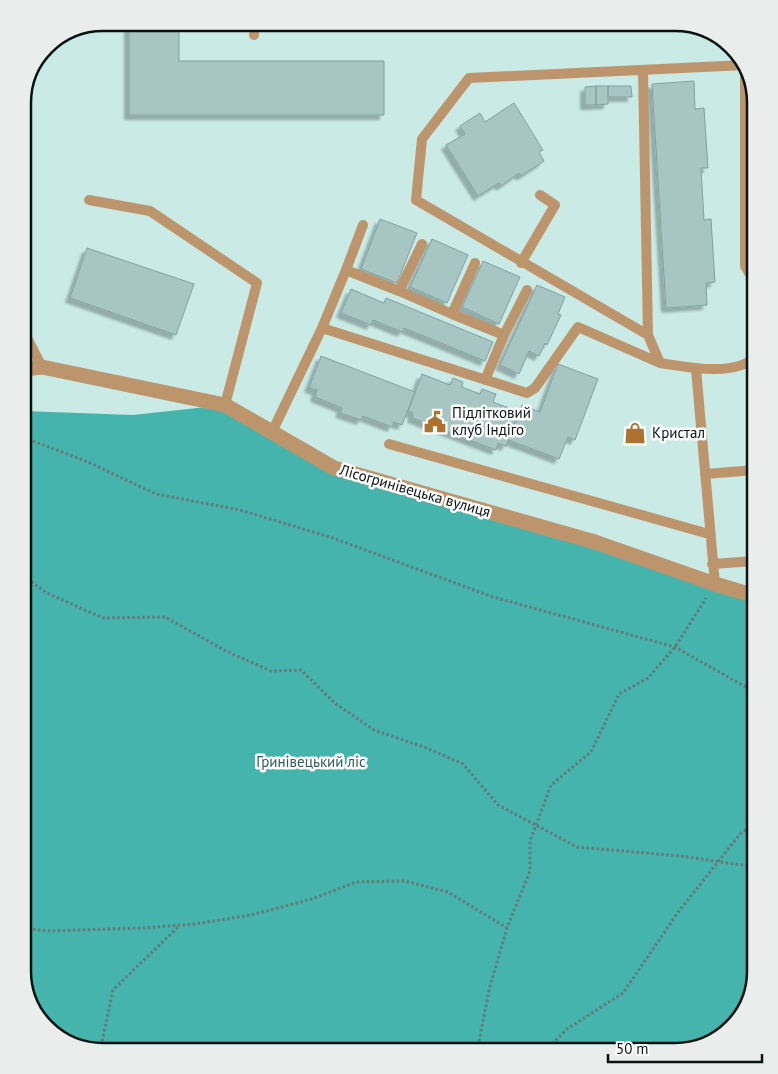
<svg xmlns="http://www.w3.org/2000/svg" width="778" height="1074" font-family="'PT Sans',sans-serif">
<defs>
<filter id="shadow"><feDropShadow dx="-4.5" dy="4.5" stdDeviation="1" flood-color="#0004"/></filter>
</defs>
<rect width="100%" height="100%" fill="#caeae6"/>
<!-- forest -->
<path fill="#44b4ac" d="M225 405 334 468 755 596V971L745 1012 716 1041 675 1051H98L62 1041 33 1012 23 971V411L133 415Z"/>
<!-- building -->
<path fill="#a7c6c3" stroke="#82a09d" filter="url(#shadow)" d="M129 23H179V61H384V115H129Z
M694 81 695 109 704 108 708 168H701L704 220 711 219 715 282 706 283 707 305 666 308 652 84Z
M596 86V105H585V87Z
M596 86H608V104L596 105Z
M608 86H631L632 97H608Z
M514 103 543 150 539 152 544 161 521 176 519 173 501 186 499 183 478 196 446 145 465 134 460 126 480 113 485 122Z
M380 219 417 233 397 283 361 269Z
M432 239 468 255 447 303 410 287Z
M87 248 194 284 176 335 70 298Z
M483 261 520 277 499 324 462 307Z
M537 285 565 297 558 314 561 315 547 345 545 343 539 356 529 351 519 374 500 365Z
M351 289 384 303 386 298 493 342 485 361 404 328 402 332 373 320 371 325 341 313Z
M321 356 415 392 402 425 394 422 392 427 363 416 361 420 340 413 342 408 315 397 317 390 309 388Z
M558 364 598 379 575 440 568 437 559 459 508 440 522 405 540 412Z
M422 374 450 385 453 378 463 382 462 387 480 394 482 389 496 394 493 402 519 412 506 446 498 443 496 450 412 418 413 413 408 411Z"/>
<g fill="none" stroke-linecap="round" stroke-linejoin="round">
<!-- path -->
<path stroke="#657a78" stroke-width="3" stroke-dasharray="2.5 2.5" stroke-linecap="butt" d="M23 440H30L86 461 156 494 240 510 330 537 493 597 675 647 744 686 755 687
M23 576 47 593 103 618 165 617 226 651 271 671 301 670 336 704 374 730 424 747 463 764 498 805 577 847 681 856 755 867
M23 928 47 931 143 928 195 924 251 915 312 899 356 882 405 881 448 892 507 928
M100 1051 113 990 179 926
M477 1051 490 986 507 928 530 871V841L551 785 591 752 619 694 648 678 675 647 706 598
M545 1051 567 1029 623 993 679 911 741 833 755 824"/>
<!-- service -->
<path stroke="#bd956d" stroke-width="10" d="M254 35 255 23
M745 62V266L755 283
M643 71 648 335 660 363C687 367 734 377 755 357
M89 200 150 211 257 283 225 405
M363 225 346 270 399 291
M422 244 399 291 452 314
M475 263 452 314 504 335 485 380
M521 263 555 205 540 195
M322 328 527 393 535 388 578 327 660 363
M23 330 42 367
M504 335 527 290
M648 335 416 200 422 139 469 78 745 65
M696 369 715 584
M272 432 322 328 346 270
M389 444 709 534
M705 474 755 470
M712 564 755 561"/>
<!-- minor -->
<path stroke="#bd956d" stroke-width="15" d="M23 369 42 367 225 405 334 468 595 542 715 584 755 596"/>
</g>
<!-- icons -->
<defs>
<g id="civic-bare" transform="scale(1.725)"><path d="M-.6-6.5H3V-4.5H.6V-3L4-1V1h2V6H-6V1h2V-1L-.6-3ZM-1.2 2.5V6h2.4V2.5Z" fill="#ab7230" stroke="#fff" stroke-width="2.5" paint-order="stroke"/></g>
<g id="shop-bare" transform="scale(1.725)"><path d="M-5-2.5h2.3a2.7 3.5 0 0 1 5.4 0H5L5.5 6h-11ZM-1.5-2.5h3a1.5 2.3 0 0 0-3 0Z" fill="#ab7230" stroke="#fff" stroke-width="2.5" paint-order="stroke"/></g>
</defs>
<g fill-rule="evenodd">
<use href="#civic-bare" x="435" y="422"/>
<use href="#shop-bare" x="635" y="433"/>
</g>
<g text-anchor="middle" stroke-width="5" stroke-linejoin="round" paint-order="stroke">
<!-- poi labels -->
<g font-size="15" fill="#081312" stroke="#fff" text-anchor="start">
<text x="452" y="418">Підлітковий<tspan x="452" dy="17">клуб Індіго</tspan></text>
<text x="652" y="438">Кристал</text>
</g>
<!-- street labels -->
<g font-size="15" fill="#081312" stroke="#fff">
<text transform="translate(415 491) rotate(16)" y="5">Лісогринівецька вулиця</text>
</g>
<!-- park labels -->
<g font-size="15" fill="#2f5e5a" stroke="#fff">
<text x="311" y="767">Гринівецький ліс</text>
</g>
</g>
<!-- crop -->
<path d="M0 0H778V1074H0ZM103 31H675A72 72 0 0 1 747 103V971A72 72 0 0 1 675 1043H103A72 72 0 0 1 31 971V103A72 72 0 0 1 103 31Z" fill="#ebecec" fill-rule="evenodd"/>
<path fill="none" stroke="#081312" stroke-width="2.5" d="M103 31H675A72 72 0 0 1 747 103V971A72 72 0 0 1 675 1043H103A72 72 0 0 1 31 971V103A72 72 0 0 1 103 31Z"/>
<!-- scale -->
<path d="M608 1054v8h154v-8" fill="none" stroke="#081312" stroke-width="2.5"/>
<text x="616" y="1054" font-size="15" fill="#081312" stroke="#ffffff" stroke-width="4" paint-order="stroke">50 m</text>
</svg>
